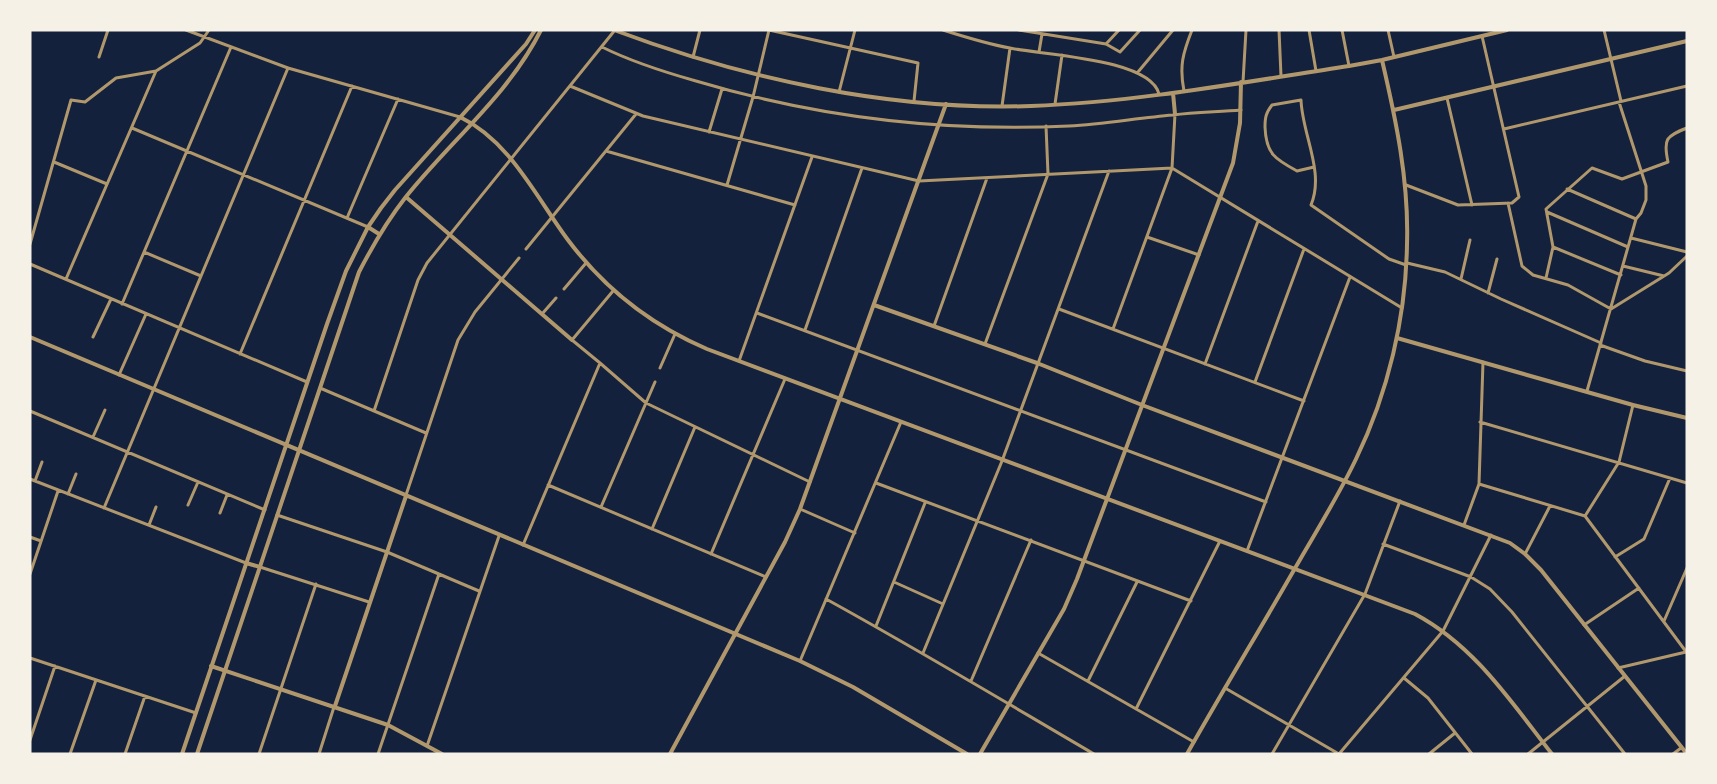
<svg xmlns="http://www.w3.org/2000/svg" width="1717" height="784" font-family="'Fira Sans',sans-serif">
<rect width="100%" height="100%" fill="#14213d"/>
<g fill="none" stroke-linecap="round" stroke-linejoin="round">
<!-- minor -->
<path stroke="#b1986c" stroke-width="3" d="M186 30 288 68 460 117
M943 30C965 37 987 44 1010 48 1041 55 1150 58 1159 94
M1019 30 1106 44 1120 52 1140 30
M1279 30 1281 76
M1309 30 1316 71
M1342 30 1349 66
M1388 30 1394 57
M1604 30 1621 101
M1106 44 1119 30
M602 47C632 62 664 72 696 81 816 117 944 132 1069 126 1104 124 1138 118 1173 115 1195 112 1218 112 1241 110
M1039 52 1042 34
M99 57 108 30
M693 57 700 30
M1138 72 1173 30
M1243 82 1246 30
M570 86 643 116 919 181 1172 168 1402 308
M1184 91C1179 66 1183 53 1192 30
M839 92 855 30
M1447 98 1472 205
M1055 104 1062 55
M1002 106 1010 48
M132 128 368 227
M1504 129 1687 86
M709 132 722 89
M606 151 795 205
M54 162 107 184
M1314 167 1297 171C1275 159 1266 154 1265 127 1265 117 1266 113 1272 105L1301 100C1302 134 1325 172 1311 205L1389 259 1406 265
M727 185 753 97 769 30 918 63 914 101
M1406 185 1458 205 1512 203 1519 197 1482 36
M1567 189 1636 219
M1508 203 1522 266 1533 275 1568 285 1611 309 1669 273 1687 256
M1547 212 1628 247
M347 218 398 99
M1147 237 1199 255
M1631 238 1687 252
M30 244 71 100 85 102 116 78 156 71 200 43 209 30
M1553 247 1621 275
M526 249 636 114
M144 252 201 276
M1407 263 1445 272 1501 299 1601 343
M30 264 307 382
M1623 266 1664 276
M1546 278 1553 247 1546 209 1592 168 1622 179 1668 162C1663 139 1666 136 1687 128
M66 279 156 71
M1461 279 1470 240
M564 289 586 263
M1488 293 1497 259
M122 304 231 47
M1059 309 1304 401
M757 313 1266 502
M542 314 556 298
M934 326 987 178
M1113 329 1172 168 1175 114
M805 330 862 168
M93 337 111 299
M985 344 1048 174 1046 126
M1600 345 1645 361 1687 371
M240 354 352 86
M739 361 812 157
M600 363 646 403 810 482
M1205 364 1258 221
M660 368 675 334
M119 375 146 314
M1255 382 1304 249
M320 388 426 433
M1587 391 1636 219 1641 213 1646 200V186L1619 102
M30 411 265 510
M374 411 418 280 427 263 615 30
M1480 422 1687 483
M93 437 105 410
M30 479 246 563
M35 481 42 462
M876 483 1191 601
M1479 484 1585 516 1619 462 1633 405
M548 485 766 577
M68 494 76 474
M406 495 458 340 475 312 519 258
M188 505 198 482
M601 507 655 382
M104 508 288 68
M800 509 855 533
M220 513 227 495
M277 515 387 552 479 591
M1585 516 1687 653
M149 525 156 507
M1464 525 1479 484 1483 362
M652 529 695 427
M30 537 41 541
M1383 544 1471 577 1490 589 1512 612 1625 754
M523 545 600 363 572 340 613 291
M1247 551 1350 277
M711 554 785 379
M1525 554 1550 506
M1615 557 1644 539 1670 478
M260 567 369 602
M30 574 58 491
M894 582 943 604
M826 599C917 649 1005 702 1094 754
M1664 621 1687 568
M1584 625 1639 588
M876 626 925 503
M923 653 1002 461 1109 171
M1038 653 1194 742
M30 658 196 713
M800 661 901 422
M1618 668 1686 652
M1404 678 1428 698 1472 754
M971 681 1031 540
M1088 681 1137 582
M1225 688 1339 754
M1136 709 1220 541
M30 740 55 666
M427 746 499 536
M70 754 96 680
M125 754 145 696
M259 754 316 584
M319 754 334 707
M378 754 439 574
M1272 754 1365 594 1400 501
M1339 754 1443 631 1491 535
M1429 754 1455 733
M1528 754 1625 676
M1673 754 1681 748"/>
<!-- tertiary -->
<path stroke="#b1986c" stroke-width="4" d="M614 30C745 79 891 111 1031 106 1138 102 1244 82 1349 66L1382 60 1507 30
M1173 93 1175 114
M1394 110 1687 41
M460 117C510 141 536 197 568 240 604 288 651 325 707 349L1415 614C1475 646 1511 702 1552 754
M406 197 572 340
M368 227 379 234
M874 305 1037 363 1142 405 1510 543 1525 554 1541 570 1687 754
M30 337 800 661 853 687 967 754
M1397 338 1633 405 1687 418
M246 563 260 567
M211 666 388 725 442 754
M335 706 406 496
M182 754 327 324 346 271 368 227 381 208 395 190 526 44 535 30
M197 754 359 272C373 245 387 221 405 198 450 141 508 96 541 30
M670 754 785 542 800 509 946 104
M980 754 1064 609 1077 579 1233 163 1240 123 1241 82
M1187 754C1222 692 1259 631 1294 570 1315 533 1338 497 1356 459 1388 393 1406 317 1407 244 1409 181 1396 120 1382 60"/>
</g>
<!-- border -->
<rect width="1717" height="784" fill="none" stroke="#f6f1e7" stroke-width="63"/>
</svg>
